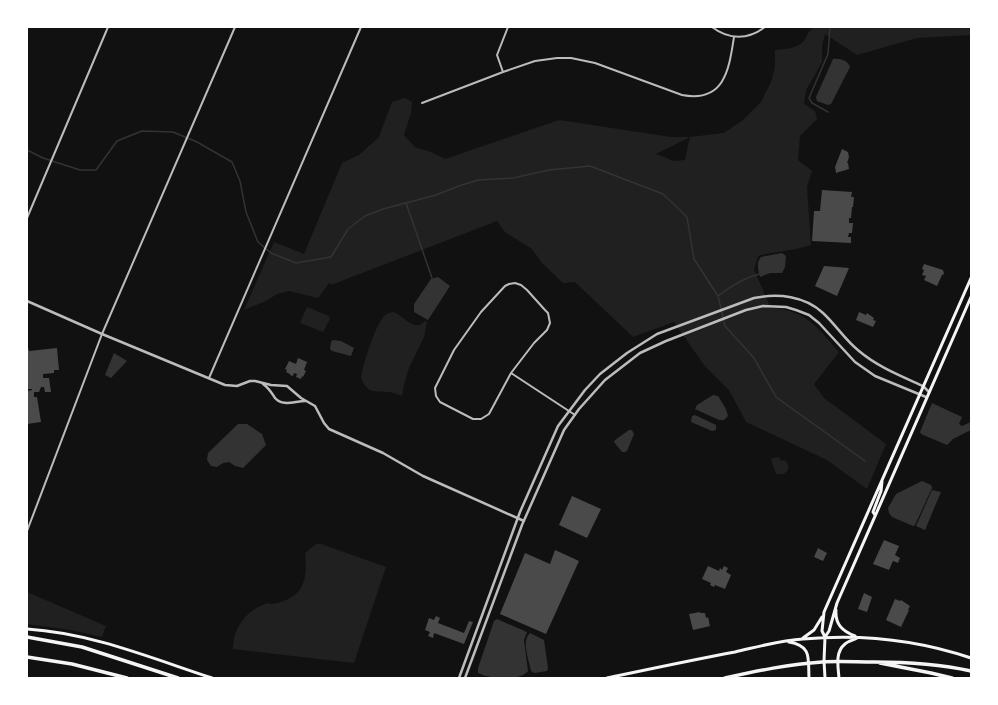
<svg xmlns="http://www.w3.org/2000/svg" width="998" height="705" font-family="'Fira Sans Condensed',sans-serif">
<rect width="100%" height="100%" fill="#111"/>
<!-- green -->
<path fill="#202020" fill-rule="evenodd" d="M815 27H971V35L917 38 857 55 825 34 822 46V62L815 75 806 90 804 104 815 111 817 119 800 136 798 160 812 171 807 187 811 245C794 251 776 251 758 256L754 270 771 308C806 310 818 328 839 352L814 384 824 398 886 444 867 489 827 460 746 422 729 390 704 365 674 322 633 337 575 282 563 283 542 263 532 249 505 232 497 221 331 285 330 282 318 298 289 291 277 294 266 301 244 310 274 242 304 254 342 163 359 155 379 137 392 102 405 98 412 102 411 113 404 135 415 147 431 152 445 159 559 120 671 137H690L724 133 743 120 761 102 771 82 775 67V50C784 49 796 49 803 42 808 36 807 31 815 27ZM690 137 685 160 674 161 656 154Z
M307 307 329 316 330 319 323 332 300 323Z
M393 312C403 315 409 327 420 325L425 321 427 322 424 337 409 368 404 385 402 396C397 394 392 392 387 392 373 391 368 394 361 378 363 364 375 325 385 315 387 313 390 313 393 312Z
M779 457 780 460 786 461 788 465V470L784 474H776L771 460 773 458Z
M316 544H321L386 567 354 663 233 649C233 629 245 611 265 604 268 603 270 604 274 604 277 603 282 602 286 600 307 592 307 571 305 553Z
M27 592 106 626 102 637 71 630 27 624Z"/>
<!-- water -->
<path fill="#333" d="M833 59C839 58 848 60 850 67L831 104 828 105 817 101 816 97Z
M782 253 786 256 785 267 782 273H770L760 277C758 270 756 263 761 257Z
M438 277 450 286 428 320 414 312V304L431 279Z
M333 340 341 341 354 348 351 356 332 351 330 349 331 342Z
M114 353 127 361 111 378 105 375Z
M713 395 718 396 726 409 728 416 724 420H719L695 409 697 405Z
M932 403 962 417 959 424 962 426 971 422V430L953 439 947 445 921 434 920 432Z
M695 415 716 425V430L712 431 691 422 692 416Z
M238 424H247L262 434 266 445 243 468 235 466 229 462 223 463 217 467 211 466 207 460 208 453Z
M629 430H632L634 434 627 451 625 452H622L614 442 615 440Z
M922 481 931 485 932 488 915 525 913 526 892 517 889 513 888 508 896 494Z
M932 490 941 492 925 530 916 526Z
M497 619 527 632 524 640 528 671C519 682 490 679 478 673V668L494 621Z
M530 633 544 640 548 668 547 671 534 673 531 671C529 660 521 641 530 633Z"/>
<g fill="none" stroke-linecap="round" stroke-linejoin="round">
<!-- stream -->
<path stroke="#333" stroke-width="1.5" d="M828 112 812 103 809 98 828 54 830 27
M27 150 43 158 80 170H96L117 141 142 131 173 132 197 142 232 162 240 181 246 212 258 242 271 253 296 263 331 257 348 229 365 216 383 209 436 195 459 186 478 180 513 178 549 170 590 166 663 194 687 217 694 259 718 296 725 326 754 358 776 397 865 461
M406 203 432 278
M718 296C731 286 743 278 759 274"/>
</g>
<!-- building -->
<path fill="#4a4a4a" d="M842 149 848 152 849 157 847 163H848L849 169 836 173 835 167Z
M822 190 852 192 851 197H854L853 207H852L851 218H849V223H853L852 233H849L848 237H851V243L812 241 814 211H820Z
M924 264 943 270 944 274 942 275 937 286 924 280 926 276 922 275 924 270 922 269Z
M824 266 849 268 837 296 815 286Z
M859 312 866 315 867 313 874 318 873 320 876 321 873 327 856 320Z
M27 344 29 351 57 348 59 370H54V373L43 374V378H49L51 392H45L44 387H41L39 392H34V397H37L41 422 27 424V395H28V391L32 390V389H27Z
M298 358 307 362 304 370 306 371 303 377 302 376 301 379 296 377 297 374 294 373 293 376 290 375V374L286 372 287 370 285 369 289 361 296 364Z
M572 496 601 509 587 538 559 525Z
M884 540 899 546 895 555 900 558 898 563 893 561 889 570 873 564Z
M818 548 827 553 823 561 814 557Z
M555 550 579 561 546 634 500 614 525 553 550 564Z
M708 566 719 571 720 568 722 570 724 566 728 568 726 572 731 575 725 589 715 585 714 587 710 585 711 583 702 579Z
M864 593 872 597 867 612 858 609Z
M895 599 900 601 901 600 910 606 908 610H909L901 627 886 620Z
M700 612V613H705L706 618 708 617 710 626 693 630 689 614Z
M436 616 440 618 438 623 464 633 469 621 473 622 464 644 434 633 433 638 428 636 430 632 425 630 429 618 434 620Z"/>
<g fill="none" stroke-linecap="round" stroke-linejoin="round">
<!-- minor -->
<path stroke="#bcbcbc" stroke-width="2" d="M712 27C729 40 748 40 765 27
M503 72 497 55 508 27
M422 103 503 72 535 61 557 58H571L595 63 682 95C725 103 729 69 734 37
M27 218 108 27
M515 283 521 285 527 290 545 310 548 313 550 323 547 330 534 343 511 373 489 414 481 419H473L440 402 436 396 435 388 454 350 481 312 505 286 509 284Z
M511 373 575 415
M209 378 361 27
M27 531 102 334 235 27"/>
<!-- tertiary -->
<path stroke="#bcbcbc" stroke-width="2.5" d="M27 301 102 334 225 385 237 386 250 381H255L271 385 287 386 301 398 315 406 324 423 329 429 383 453 423 476 524 521
M263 384C269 388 271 392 275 398 283 407 295 401 305 401
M459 678 520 512 558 426 585 390 600 374 627 353 657 334 754 298C778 293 805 296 823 313 836 325 845 340 859 351 878 367 901 376 923 386L929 392
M465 678 522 525 564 430 579 409 605 380 640 353 666 341 746 310 763 306 786 307 796 310 809 315 819 323 855 362 875 376 926 397"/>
<!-- secondary -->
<path stroke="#f5f5f5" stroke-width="3" d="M875 515 873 512 881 491 882 481
M836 610C835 624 842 631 855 636
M27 629C91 633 151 658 212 678
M825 637 829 631 837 603 971 297
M803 638 814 630 822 617
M789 642C812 646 808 658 809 678
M607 678C650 669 692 660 735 652 757 647 781 640 803 639 859 634 918 640 971 658
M825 678 824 661 825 637 822 631 824 612 971 278
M839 678C838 666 835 652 845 644 848 641 854 640 857 638"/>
<!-- motorway -->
<path stroke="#f5f5f5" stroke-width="3.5" d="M27 637 82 647 178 678
M27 657 72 664 127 678
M880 663 931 673 952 678
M725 678C757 671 789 664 822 662 839 661 856 662 874 662 907 662 939 664 971 671"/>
</g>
<!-- border -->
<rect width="998" height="705" fill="none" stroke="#ffffff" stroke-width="56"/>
</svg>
